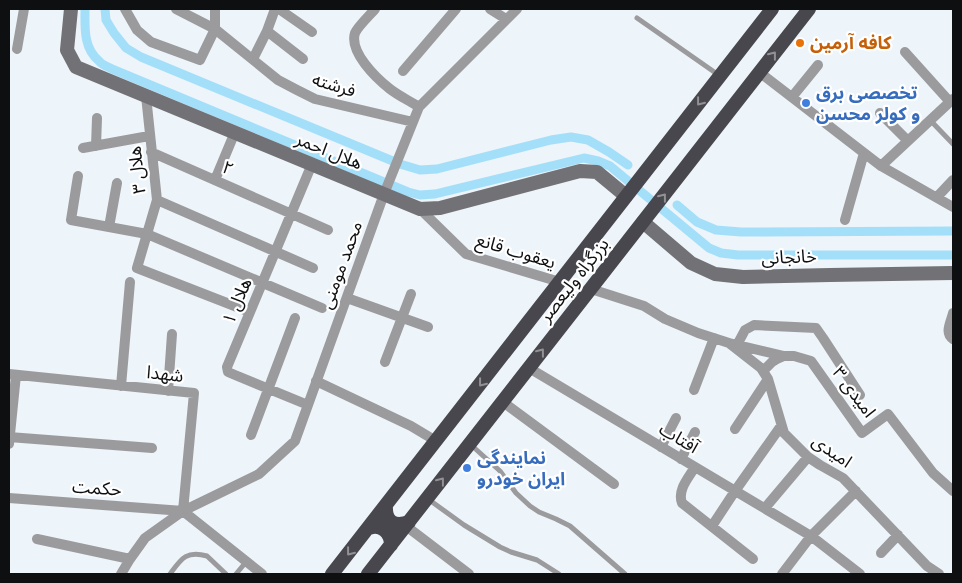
<svg xmlns="http://www.w3.org/2000/svg" width="962" height="583" font-family="Karla,'Noto Sans Arabic',sans-serif">
<rect width="100%" height="100%" fill="#edf4fa"/>
<g fill="none" stroke-linecap="round" stroke-linejoin="round">
<!-- canal -->
<path stroke="#a4dff9" stroke-width="9" d="M85 9C85 27 83 48 99 61 102 65 108 67 112 69L408 192 420 195 435 194 584 158 598 161 610 166 709 248 721 253 738 255H953
M105 9 106 20 114 33 126 48 141 57 400 164 420 170 437 169 551 140 571 137 588 140 609 152 628 165
M677 205 697 222 716 230 741 232 953 231"/>
<!-- service -->
<path stroke="#9b9b9e" stroke-width="5" d="M637 18 720 76
M930 120 953 144
M470 444 500 471 516 493 530 506 539 512 556 519 570 526 625 574
M428 499 464 525 500 547 511 552 537 560 559 574
M170 574C181 559 186 550 207 556L226 574
M236 574 246 562"/>
<!-- minor -->
<path stroke="#9b9b9e" stroke-width="10" d="M125 9 137 30 151 42 200 60 215 29V9
M176 9 215 29 278 80 297 90 315 99 413 122
M279 9 312 32
M375 9C370 15 358 26 355 33 349 52 376 78 390 89 399 96 410 101 419 107
M490 9 506 19
M267 31 303 59
M17 49 24 9
M905 52 950 102
M253 59 267 31 275 9
M403 71 456 9
M759 72 881 166 953 207
M146 96 157 200 137 268 250 312
M792 97 818 65
M880 113 908 141
M96 146 97 118
M83 148 149 136
M151 152 328 230
M881 166 953 99
M78 176 71 220 147 234 322 308
M215 180 235 132
M937 197 953 180
M157 200 313 268
M420 209 466 254 560 282
M845 220 864 153
M109 227 117 183
M591 289 644 306 665 319 698 333 729 343 784 356
M347 298 428 327
M953 313C951 322 944 333 953 339
M729 343 761 368 768 379 784 433 808 457 820 465 843 478 927 566 939 574
M737 345 745 330 754 325 816 328 823 338 860 395
M385 362 411 294
M529 368 811 536 860 574
M763 371 772 362 777 359 784 356H794L811 361 862 433 888 414 933 473 953 491
M9 374 194 393 183 511
M316 381 411 426 436 441
M121 386 130 282
M694 390 714 338
M168 391 172 334
M503 402 614 484
M308 405 235 375 228 372 227 367 312 164
M735 429 768 379
M251 435 295 318
M9 437 152 448
M9 444 16 375
M661 447 676 418
M681 459 695 432
M695 467C689 477 677 490 682 503L753 559
M9 498 183 511
M765 508 808 457
M183 511 262 574
M406 526 469 574
M712 526 735 491 781 426
M37 539 130 559
M881 553 898 535
M121 574 130 559 145 538 183 511 259 474 295 441 384 194 419 107 517 9
M782 574 811 536 856 491"/>
<!-- secondary -->
<path stroke="#727175" stroke-width="14" d="M71 9 67 50 76 67 420 209 440 208 580 171 597 172 626 196
M643 222 691 263 715 274 743 277 830 275 953 273"/>
<!-- trunk -->
<path stroke="#48474d" stroke-width="14" d="M386 505C385 522 394 527 409 522
M369 528C381 523 391 533 391 545
M332 574 772 9
M368 574 809 9"/>
</g>
<!-- one-way arrows -->
<defs><path id="oneway-chevron" d="M-2-3.5L2.5 0L-2 3.5" fill="none" stroke-width="1.6" stroke-linecap="round" stroke-linejoin="round" transform="scale(1.25)"/></defs>
<g stroke="#919194">
<use href="#oneway-chevron" transform="translate(773 55) rotate(-52)"/>
<use href="#oneway-chevron" transform="translate(700 102) rotate(128)"/>
<use href="#oneway-chevron" transform="translate(663 197) rotate(-52)"/>
<use href="#oneway-chevron" transform="translate(541 352) rotate(-52)"/>
<use href="#oneway-chevron" transform="translate(482 383) rotate(128)"/>
<use href="#oneway-chevron" transform="translate(441 481) rotate(-52)"/>
<use href="#oneway-chevron" transform="translate(350 552) rotate(128)"/>
</g>
<!-- markers -->
<circle fill="#e8710a" stroke="#fff" stroke-width="2" cx="800" cy="43" r="5"/>
<g fill="#3f7fe0" stroke="#fff" stroke-width="2">
<circle cx="806" cy="103" r="5"/>
<circle cx="467" cy="468" r="5"/>
</g>
<g text-anchor="middle" stroke-width="4.5" stroke-linejoin="round" paint-order="stroke">
<!-- food labels -->
<g font-size="18" font-weight="bold" fill="#c56008" stroke="#fff" text-anchor="start">
<text x="810" y="49">کافه آرمین</text>
</g>
<!-- street labels -->
<g font-size="18" fill="#0d0f11" stroke="#fff">
<text transform="translate(334 85) rotate(17)" y="6">فرشته</text>
<text transform="translate(329 151) rotate(22)" y="6">هلال احمر</text>
<text transform="translate(228 168) rotate(24)" y="6">۲</text>
<text transform="translate(137 170) rotate(-96)" y="6">هلال ۳</text>
<text transform="translate(516 251) rotate(17)" y="6">یعقوب قانع</text>
<text transform="translate(789 257) rotate(-2)" y="6">خانجانی</text>
<text transform="translate(341 265) rotate(-70)" y="6">محمد مومنی</text>
<text transform="translate(574 280) rotate(-52)" y="6">بزرگراه ولیعصر</text>
<text transform="translate(237 301) rotate(-67)" y="6">هلال ۱</text>
<text transform="translate(165 374) rotate(6)" y="6">شهدا</text>
<text transform="translate(854 392) rotate(53)" y="6">امیدی ۳</text>
<text transform="translate(679 438) rotate(31)" y="6">آفتاب</text>
<text transform="translate(832 451) rotate(35)" y="6">امیدی</text>
<text transform="translate(97 488) rotate(4)" y="6">حکمت</text>
</g>
<!-- shop labels -->
<g font-size="18" font-weight="bold" fill="#366cbe" stroke="#fff" text-anchor="start">
<text x="816" y="99">تخصصی برق<tspan x="816" dy="21">و کولر محسن</tspan></text>
<text x="477" y="464">نمایندگی<tspan x="477" dy="21">ایران خودرو</tspan></text>
</g>
</g>
<!-- border -->
<rect width="962" height="583" fill="none" stroke="#0d0f11" stroke-width="20"/>
</svg>
